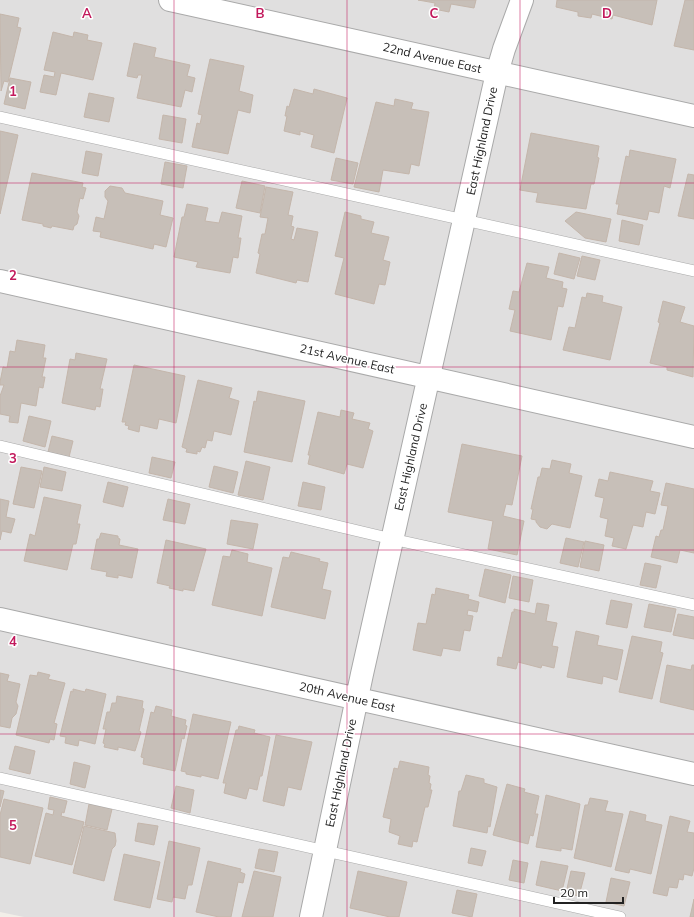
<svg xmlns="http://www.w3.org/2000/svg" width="694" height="917" font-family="Mulish,sans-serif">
<rect width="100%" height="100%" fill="#f2efe9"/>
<!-- residential -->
<path fill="#e0dfdf" d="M0 0H694V917H24L0 912Z"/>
<!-- building -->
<path fill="#c7bfb8" stroke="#c4b6ab" d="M418 0H476L474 8 451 4 449 12 434 9 435 3Z
M557 0H657L652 25 613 15 612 19 592 14 591 18 578 16V12L556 7Z
M685 0H694V50L674 46Z
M0 14 19 18 17 27 21 28 8 82 4 81 1 91Z
M53 32 73 37 74 32 88 35 87 40 102 43 93 80 61 73 56 95 40 92 44 75 54 77 55 72 44 70Z
M134 43 156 48 154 57 190 65 187 76 195 78 192 92 185 90 181 107 137 98 142 75H138L137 78 127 76Z
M210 59 244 66 239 91 253 95 250 113 238 110 228 154 192 147 197 123 200 124 202 115 198 114Z
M10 78 31 82 25 109 4 104Z
M294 89 313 94 314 89 347 98 334 153 311 147 314 135 300 131V135L284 131 287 116H285L287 106 289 107Z
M89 93 114 98 109 122 84 117Z
M395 99 413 103 411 109 429 112 419 166 411 164 409 174 383 170 379 192 354 187 376 102 394 106Z
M163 115 186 119 182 143 159 139Z
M0 131 18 135 0 214Z
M531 133 599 146 597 157 599 158 594 184H591L586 209 536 202 538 193 520 190Z
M630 150 676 159 670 188 664 186 659 213 649 211 647 220 617 214 619 204H616L626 156 629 157Z
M86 151 102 154 98 176 82 173Z
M336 158 358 163 353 184 331 180Z
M165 162 187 166 183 188 161 184Z
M32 173 83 183 82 187 86 188 83 199 80 198 77 212 79 216 77 224 74 226 73 230 52 226 51 228 43 226V224L22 220Z
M688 174 694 175V219L678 216Z
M242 181 265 186 260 213 236 208Z
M110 186 122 188 125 193 163 201 160 215 173 218 166 247 154 244 153 249 100 237 101 232 93 231 96 217 104 219 108 201 105 197V191Z
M266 187 293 192 288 215 293 216 291 226 294 227 291 239 294 240 297 228 318 232 308 282 297 280 296 283 256 273 260 254 258 253 262 234H265L268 218 260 217Z
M187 204 208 208 205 221 219 223 222 212 242 216 238 238H241L238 258 233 257 230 273 196 267 198 262 174 257 182 217H184Z
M345 212 361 216V219L374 222 371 233 389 237 383 260 390 262 385 285 379 284 374 304 335 294 344 258 335 256Z
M576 212 611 219 606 242 585 238 565 221Z
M622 220 643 225 639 245 619 241Z
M559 253 580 258 574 279 554 274Z
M582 256 600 260 595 280 577 276Z
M527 263 549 267 546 278 563 282 562 288 567 289 563 307 558 306 551 340 510 331 515 310 509 309 513 291 519 292Z
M587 293 603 296 602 302 622 307 610 360 563 350 569 327 575 328 582 297 586 298Z
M663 301 685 307 680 322 694 326 693 377 667 370V367L650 363 660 323 658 322Z
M17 340 45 345 43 358H46L42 377H45L43 388 39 387 36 406 21 403 18 423 9 422 10 416 0 414V396L4 385H0V382L3 367 7 368 10 351 15 352Z
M76 353 107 359 100 389H103L100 407 96 406 95 410 62 403 70 359 75 360Z
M134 365 185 376 176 423 159 419 157 429 140 425 139 432 128 429 129 426 125 425 126 422H122Z
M198 380 232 388 229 398 239 401 231 435 214 431 212 441 207 440 205 448 202 447 200 452 197 451V454L186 452 187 449 182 447Z
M258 391 305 401 292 462 244 452 254 401 256 402Z
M341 410 354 413 352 419 370 423 368 429 373 431 363 468 347 464 344 474 308 464 310 455H308L318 412 340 417Z
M29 416 51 421 45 447 23 441Z
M52 436 73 441 69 457 48 452Z
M462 444 522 456 512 505 506 504 503 516 524 521 517 555 488 549 493 521 448 512Z
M152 457 175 462 171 478 149 473Z
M552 460 571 464 569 473 582 476 570 528 552 524 547 529 540 527 536 522V520L531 519 533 509H531L538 477H540L542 468 550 469Z
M246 461 270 467 263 500 238 495Z
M214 466 238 472 233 493 209 487Z
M21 467 42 471 34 508 13 504Z
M44 467 66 472 62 491 40 487Z
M610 472 653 481 650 491 660 493 655 514 646 512 643 527 633 525 626 549 612 546 614 538 605 536 608 519 600 517 604 498 595 496 599 479 608 481Z
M108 482 128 487 123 507 103 502Z
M303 482 325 487 321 510 298 506Z
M666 483 694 489V553L680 550 677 563 651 557 656 536 659 537 661 530H663L668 506 661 505Z
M44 497 81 505 77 524H80L76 544H73L67 570 24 561 30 534 35 536Z
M0 499 9 501 6 517 15 519 11 533 2 531 0 540Z
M168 499 190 504 185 524 163 520Z
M231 520 258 524 253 549 227 544Z
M101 533 118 536V538L120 539 119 545 138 549 132 578 118 575V578L106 576 107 572 91 569 97 539H99Z
M566 538 584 542 578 567 560 563Z
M166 540 206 549 194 591 183 589V591L169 588 170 586 157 583Z
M585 541 604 545 599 571 580 567Z
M232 550 248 554 247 562 272 568 262 616 212 605 223 556 230 557Z
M291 552 320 559 319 561 328 563 322 589 331 591 325 619 271 607 283 557 289 558Z
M645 563 661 566 656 588 640 585Z
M485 569 511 575 505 603 479 596Z
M513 576 533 580 529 602 509 598Z
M436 588 469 595 468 599 479 602 477 612 468 610 467 615 473 616 470 631 464 630 460 651 443 648 441 656 413 650 418 623 426 624 432 594 435 595Z
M611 600 632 604 627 628 606 624Z
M537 603 549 605 546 621 557 623 552 646 558 647 554 668 542 665 541 668 518 662 516 669 497 665 498 657 502 658 512 612H514V609L535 614Z
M649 604 676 609 671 632 644 627Z
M678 614 694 617V639L673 635Z
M576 631 599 636 597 645 623 650 617 680 603 676 602 684 567 677Z
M632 636 662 642 660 652 663 653 652 699 619 692Z
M667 665 691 670 692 665H694V710L660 702Z
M38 672 50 675 48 679 65 683 54 723 57 724 54 740 50 739 49 743 16 735 30 675 37 676Z
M0 673 9 675 7 681 20 684 16 702 18 706 16 714 12 718 10 728 0 726Z
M73 689 85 692 86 689 106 694 95 744 79 740 78 746 65 743 66 737 60 736 71 691 73 692Z
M117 696 143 701 142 708 144 709 139 731 141 732 135 751 118 747V750L104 747 105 744 103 743 106 729H103L107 712H110L112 703H116Z
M156 706 172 710 171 716 186 720 185 725 187 726 184 739 182 738 175 771 143 764 144 758 141 757 151 712 154 713Z
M193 714 231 722 218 779 201 775V777L186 774V772L181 771Z
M239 726 255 730 254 733 270 737 262 776H260L257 790 249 788 246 799 224 793 226 783H223L236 730H238Z
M276 735 312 742 301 790 288 787 284 806 263 801Z
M15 746 35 751 30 774 9 769Z
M400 761 429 767 428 775 430 776 429 783 431 784 430 790H432L428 807H425L417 842 413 841 412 847 398 844 400 836 389 832 391 819 383 817 394 768 398 769Z
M74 762 90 766 85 788 70 784Z
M466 775 484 779V783L497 787 490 827 488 826 487 833 453 826 459 791H461Z
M507 784 525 789 524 792 539 796 535 814H538L533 836 530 835 528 844 493 835Z
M176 786 194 790 190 813 171 808Z
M0 790 4 791 0 807Z
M546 795 580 804 572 850 561 848V851L536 847Z
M50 797 67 801 64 813 62 812 61 816 84 822 72 865 35 856 46 813 53 815 54 810 48 809Z
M590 798 608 801 605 811 623 814 611 867 574 858 585 805H588Z
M4 799 43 808 30 864 0 857V815Z
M89 804 112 809 107 830 85 825Z
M630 811 646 815 645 821 662 825 651 874 630 869 629 873 615 870Z
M670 816 690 821 687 832 694 833V868L692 876 684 874 683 880 679 879 677 888 669 887 667 896 653 893Z
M138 823 158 826 154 845 135 841Z
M84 826 115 833 116 841 115 846 112 849 104 881 73 873Z
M169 841 200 848 192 885H188L185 899 173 897 172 902 157 899Z
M471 848 486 851 482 866 468 863Z
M259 849 278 852 274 872 255 868Z
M124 854 160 862 150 908 114 900Z
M513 860 528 863 524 883 509 880Z
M208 861 241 869 240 872 245 874 243 883 238 882 231 917H219L196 912Z
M541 861 568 866 562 891 536 885Z
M254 871 281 877 273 917H242Z
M358 871 407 882 399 917H390L350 908Z
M571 871 585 873 579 896 566 893Z
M611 878 630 882 624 906 606 902Z
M457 890 477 894 472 917 452 913Z
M694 899V917H690Z"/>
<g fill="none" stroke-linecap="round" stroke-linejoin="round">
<!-- service casing -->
<g stroke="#a9a9a9" stroke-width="12">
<path id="service" d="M0 117 694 271
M0 446 392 539 694 605
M0 778 620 917"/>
</g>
<!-- minor casing -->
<g stroke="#a9a9a9" stroke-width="24">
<path id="minor" d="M170 0 694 116
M0 281 694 437
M0 619 694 774
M311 917 362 674 497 73 504 49 522 0"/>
</g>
<!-- service -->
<use href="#service" stroke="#fff" stroke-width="11"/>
<!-- minor -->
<use href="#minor" stroke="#fff" stroke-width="22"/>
</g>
<!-- grid -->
<path fill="none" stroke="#c2185b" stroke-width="1" stroke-opacity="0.55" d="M174 0V917M347 0V917M520 0V917M0 183H694M0 367H694M0 550H694M0 734H694"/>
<g text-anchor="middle" stroke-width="3" stroke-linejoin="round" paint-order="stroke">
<!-- street labels -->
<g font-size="12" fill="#222" stroke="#fff">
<text transform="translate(432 58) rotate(13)" y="4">22nd Avenue East</text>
<text transform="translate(482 141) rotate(-78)" y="4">East Highland Drive</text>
<text transform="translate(347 359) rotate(13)" y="4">21st Avenue East</text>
<text transform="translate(411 457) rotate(-77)" y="4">East Highland Drive</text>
<text transform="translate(347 697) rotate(13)" y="4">20th Avenue East</text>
<text transform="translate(341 773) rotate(-78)" y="4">East Highland Drive</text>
</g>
</g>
<g font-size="13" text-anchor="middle" font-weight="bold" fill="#c2185b" stroke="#fff" stroke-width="3" stroke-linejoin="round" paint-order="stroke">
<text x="87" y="18">A</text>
<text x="260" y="18">B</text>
<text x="434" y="18">C</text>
<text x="607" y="18">D</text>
<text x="13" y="96">1</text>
<text x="13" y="280">2</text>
<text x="13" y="463">3</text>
<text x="13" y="646">4</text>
<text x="13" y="830">5</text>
</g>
<!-- scale -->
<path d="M554 897v6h69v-6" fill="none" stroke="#222222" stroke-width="2"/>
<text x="560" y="897" font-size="12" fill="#222222" stroke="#ffffff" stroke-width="3" paint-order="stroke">20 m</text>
</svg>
